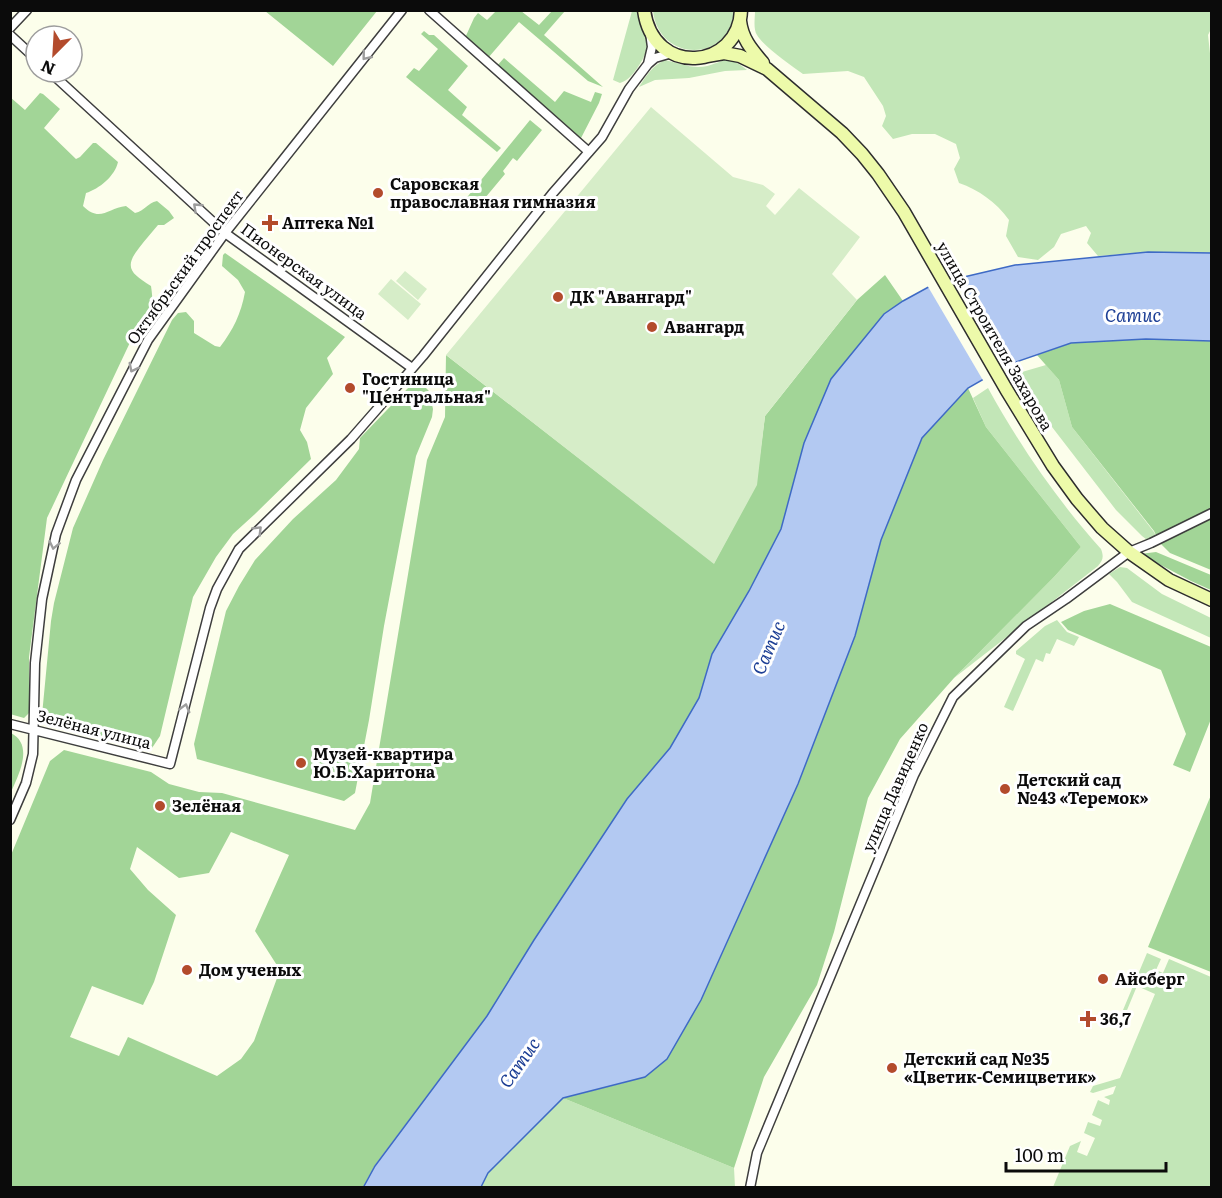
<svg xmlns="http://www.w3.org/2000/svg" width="1222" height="1198" font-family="Literata,serif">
<rect width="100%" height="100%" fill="#fcfeeb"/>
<!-- green -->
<path fill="#c2e6b7" d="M632 11H638C644 35 655 42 638 67 633 74 629 80 620 83L613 80Z
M734 11C730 63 659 63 653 11Z
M755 11H1211V29L1208 35 1212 72 1211 253 1148 252 1098 256 1087 243 1091 233 1086 226 1061 234 1054 247 1038 260 1018 257 1006 236 1009 220C996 202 979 190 959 183L954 169 960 158 956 144 935 134H912L893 139 882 126 886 116 883 106 864 77 848 71 803 74C791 65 764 47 757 35 753 29 755 18 755 11Z
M665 60C675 62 687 67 698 67 721 67 723 50 747 70L725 71 689 78 655 80 639 87C646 76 653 65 665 60Z
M1046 365 1059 380 1072 427 1154 532 1158 540 1151 543 1142 536 1116 510 1012 375Z
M988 388C1020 446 1057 500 1101 549 1104 557 1103 560 1098 566L954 678 1054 577 1081 547 986 427 973 398Z
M1120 567 1127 568 1162 594 1211 618V638L1132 602 1117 582 1109 574Z
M1057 620 1067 632 1079 637 1074 646 1057 639 1050 654 1046 653 1043 662 1036 659 1013 711 1004 707 1025 659 1016 654V651L1045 626Z
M1147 953 1161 959 1156 970 1163 973 1169 959 1211 977V1187H1053L1070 1146 1081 1141 1077 1152 1087 1156 1095 1138 1084 1133 1088 1122 1100 1126 1102 1120 1092 1115 1098 1100 1109 1105 1110 1100 1104 1097 1113 1094 1116 1086 1093 1093 1090 1092 1093 1086 1120 1078 1155 994 1137 986 1125 1015 1123 1010Z
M563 1098 734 1168 735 1187 481 1188 488 1173Z"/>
<!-- forest -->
<path fill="#a2d597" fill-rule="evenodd" d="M265 11H377L333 66Z
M496 11H521L539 25 552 11H565L544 35 603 87 588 81 519 22 488 58 465 38 474 18 478 13 487 20Z
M424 31 429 35H434L468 66 448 90 467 107 462 115 501 148 497 152 406 77 414 68 419 71 438 49 421 34Z
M504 58 555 102 564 91 591 102 595 92 602 94 599 103 580 140 496 67Z
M40 93 43 94 60 109 44 128 76 159 80 157 93 143H96L118 162C115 176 99 189 86 193L83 206C100 223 108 208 126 206L135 213C145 211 147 203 157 201L169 211 174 218 164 225H158C152 232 145 240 139 248 123 268 132 274 151 286 155 314 151 313 134 334L47 518 29 657V713L24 718 10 714V97L25 110Z
M530 120 542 130 517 161 513 158 503 171 505 174 475 210 464 201Z
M225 253 345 337 327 358 333 374 306 408 300 430 307 442 311 459 255 514 233 534 216 557 193 597 160 736 152 748 48 723 42 715 51 621 54 603 73 528 103 460 172 320 178 313 186 312 194 321V333L215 346 220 347C233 330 241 314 245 292L238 280 222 266 223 255Z
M885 275 903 301 884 314 804 443 781 529 749 591 712 654 699 698 670 748 627 799 534 940 487 1016 375 1165 363 1187 11 1188V855L50 761 64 750 151 772 169 784 199 792 222 793 355 830 370 803 427 460 445 417 446 355 714 563 756 485 765 416 857 300ZM231 832 289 855 255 931 280 970 254 1041 241 1059 217 1076 128 1037 119 1056 70 1037 92 986 143 1005 154 982 176 915 148 890 130 869 137 847 179 878 209 873Z
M1146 339 1211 341V570L1170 553 1160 543 1154 531 1072 427 1059 380 1037 355 1071 343Z
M417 382 423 385 429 391 433 409 432 417 416 456 384 626 369 720 355 793 344 801 197 759 194 744 226 611 239 586 255 560 293 519 336 480 359 449 360 438 409 387Z
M968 388 986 427 1081 547 1054 577 954 678 900 739 868 798 834 932 817 985 764 1077 734 1168 563 1098 623 1083 667 1058 701 1000 798 784 855 636 881 540 922 438Z
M1156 552 1211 575V590L1191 581 1140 554Z
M1110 604 1211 647V719L1190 772 1173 765 1186 734 1161 670 1068 630 1061 622 1084 611Z
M11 733C34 745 19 774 11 792Z
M1211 795 1212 972H1211L1148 947Z"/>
<!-- pitch -->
<path fill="#d6edc8" d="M651 107 733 177 763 185 775 194 766 206 775 215 799 188 860 237 832 274 857 300 765 416 757 485 714 564 446 355Z
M405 271 427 289 418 300 396 281Z
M391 279 421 304 408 320 378 294Z"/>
<!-- water -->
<path fill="#b3c9f2" stroke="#3e6ac5" stroke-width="1.5" d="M1148 252 1211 253V341L1146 339 1071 343 1010 364 968 388 922 438 881 540 855 636 798 784 701 1000 667 1059 645 1077 563 1098 488 1173 481 1187 363 1188 375 1166 487 1016 534 940 627 799 670 748 699 698 712 654 749 591 781 529 804 443 831 379 884 314 903 301 934 284 1015 265Z"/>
<!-- pier -->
<path fill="#fcfeeb" d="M957 276 1008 368 984 382 927 285 933 281Z"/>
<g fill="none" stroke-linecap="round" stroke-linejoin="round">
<!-- street casing -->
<g stroke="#3e3e3e" stroke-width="11">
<path id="street" d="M429 10 589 152
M10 28 27 10
M10 35 36 59
M648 64 652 47 650 33
M50 72 225 233 412 368
M10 724 170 764 210 608 217 589 239 549 351 439 379 407 423 356 552 194 602 137 629 89 648 64 655 58 672 53
M10 820 26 783 33 754 35 663 42 599 56 534 76 480 148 340 225 233 402 10
M750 1188 757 1153 914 775 953 697 1026 626 1066 599 1129 552 1151 543 1212 513"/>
</g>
<!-- secondary casing -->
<g stroke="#2d2d2d" stroke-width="15">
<path id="secondary" d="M644 10C653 78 739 70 741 10
M740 21C742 39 752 50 763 63
M707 56 724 53 740 56 767 69 842 133 862 154 878 174 904 212 1006 389 1053 466 1077 499 1102 528 1129 552 1169 580 1212 600"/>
</g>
<!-- street -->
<use href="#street" stroke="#fff" stroke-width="8"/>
<!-- secondary -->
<use href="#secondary" stroke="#edfaaa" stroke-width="12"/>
</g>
<!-- one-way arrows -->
<defs><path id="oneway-chevron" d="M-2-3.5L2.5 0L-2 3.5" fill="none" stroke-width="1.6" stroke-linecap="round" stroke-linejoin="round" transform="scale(1.5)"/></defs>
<g stroke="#9d9d9d">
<use href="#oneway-chevron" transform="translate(366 56) rotate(129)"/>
<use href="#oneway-chevron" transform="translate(197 207) rotate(-137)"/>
<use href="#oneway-chevron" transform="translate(133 368) rotate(117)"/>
<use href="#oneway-chevron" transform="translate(258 530) rotate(-45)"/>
<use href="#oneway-chevron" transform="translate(54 545) rotate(102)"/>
<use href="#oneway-chevron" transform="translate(185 708) rotate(-75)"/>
</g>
<!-- markers -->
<g fill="#b34b2c" stroke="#fff" stroke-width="2">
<circle cx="378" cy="193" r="6"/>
<path d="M267 214h6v6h6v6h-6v6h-6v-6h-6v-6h6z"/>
<circle cx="558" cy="297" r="6"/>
<circle cx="652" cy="327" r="6"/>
<circle cx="350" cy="388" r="6"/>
<circle cx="301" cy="763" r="6"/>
<circle cx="1005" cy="789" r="6"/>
<circle cx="160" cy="806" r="6"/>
<circle cx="187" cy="970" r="6"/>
<circle cx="1103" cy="979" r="6"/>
<path d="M1085 1010h6v6h6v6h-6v6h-6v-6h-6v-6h6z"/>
<circle cx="892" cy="1068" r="6"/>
</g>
<g text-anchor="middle" stroke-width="6" stroke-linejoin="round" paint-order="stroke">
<!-- poi labels -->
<g font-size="16" font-weight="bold" fill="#0b0b0b" stroke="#fff" text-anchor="start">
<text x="390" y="190">Саровская<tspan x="390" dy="18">православная гимназия</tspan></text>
<text x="282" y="229">Аптека №1</text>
<text x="570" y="303">ДК "Авангард"</text>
<text x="664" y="333">Авангард</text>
<text x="362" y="385">Гостиница<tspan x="362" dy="18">"Центральная"</tspan></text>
<text x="313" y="760">Музей-квартира<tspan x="313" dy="18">Ю.Б.Харитона</tspan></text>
<text x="1017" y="786">Детский сад<tspan x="1017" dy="18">№43 «Теремок»</tspan></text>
<text x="172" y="812">Зелёная</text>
<text x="199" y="976">Дом ученых</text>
<text x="1115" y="985">Айсберг</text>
<text x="1100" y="1025">36,7</text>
<text x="904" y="1065">Детский сад №35<tspan x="904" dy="18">«Цветик-Семицветик»</tspan></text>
</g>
<!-- street labels -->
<g font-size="16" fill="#0b0b0b" stroke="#fff">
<text transform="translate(185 267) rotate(-54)" y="6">Октябрьский проспект</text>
<text transform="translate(304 271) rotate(36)" y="6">Пионерская улица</text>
<text transform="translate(995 336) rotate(60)" y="6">улица Строителя Захарова</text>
<text transform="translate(94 729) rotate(14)" y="6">Зелёная улица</text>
<text transform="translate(895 787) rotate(-66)" y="6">улица Давиденко</text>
</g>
<!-- water labels -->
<g font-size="18" font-style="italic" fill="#1d3f95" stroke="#fff">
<text x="1133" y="322">Сатис</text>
<text transform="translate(769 648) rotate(-67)" y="6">Сатис</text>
<text transform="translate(520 1063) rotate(-55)" y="6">Сатис</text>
</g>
</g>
<!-- border -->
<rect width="1222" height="1198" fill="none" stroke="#0b0b0b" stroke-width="24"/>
<!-- north arrow -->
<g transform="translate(54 54) rotate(204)"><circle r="28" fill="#ffffff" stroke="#9d9d9d" stroke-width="1.5"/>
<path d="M0-4.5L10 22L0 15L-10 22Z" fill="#b34b2c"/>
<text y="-9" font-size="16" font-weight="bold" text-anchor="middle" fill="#0b0b0b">N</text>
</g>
<!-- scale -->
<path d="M1006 1162v9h160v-9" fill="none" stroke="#0b0b0b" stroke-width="3"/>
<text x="1015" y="1162" font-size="18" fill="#0b0b0b" stroke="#ffffff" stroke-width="4.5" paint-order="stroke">100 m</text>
</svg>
